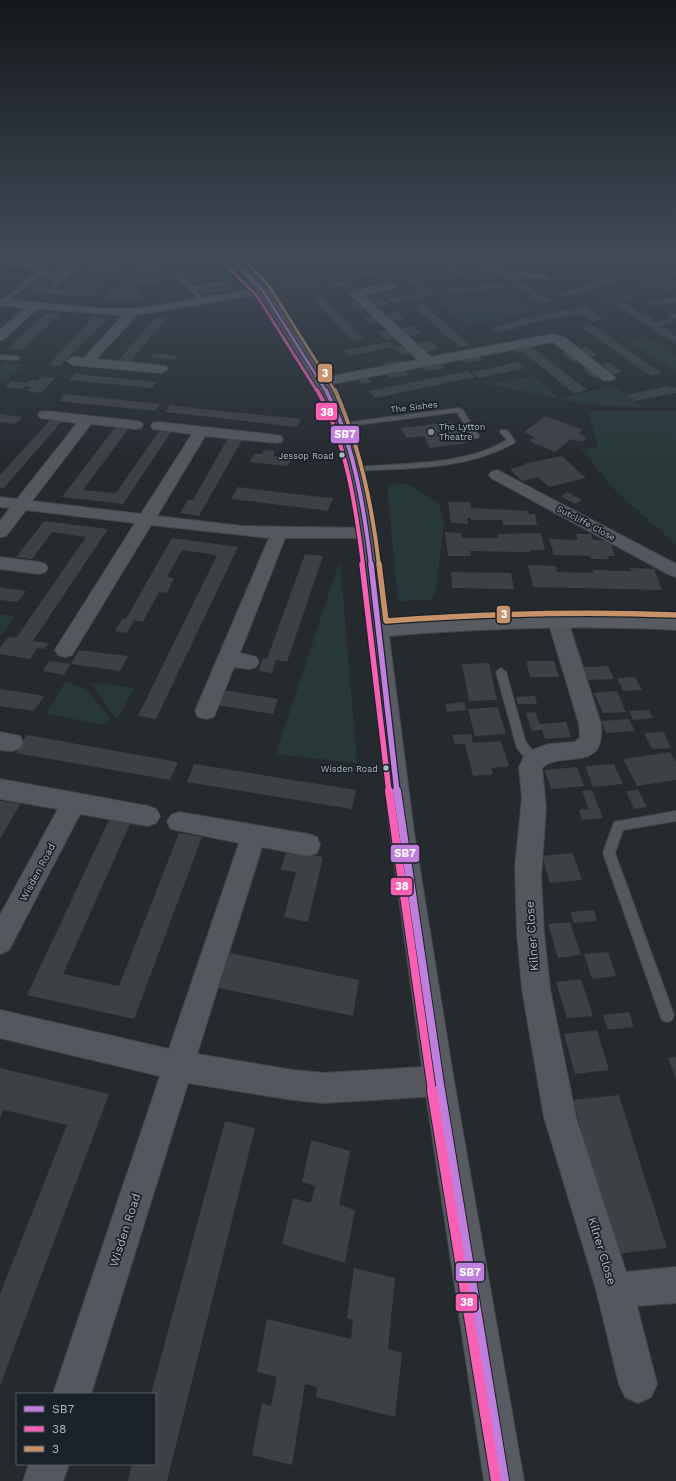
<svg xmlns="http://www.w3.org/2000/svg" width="676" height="1481" font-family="'Work Sans',sans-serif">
<rect width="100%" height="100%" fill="#252a2f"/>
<!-- green -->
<path fill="#283838" d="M249 258H306L307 259 319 258H379L361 260 367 266 339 271 304 299 281 292Z
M402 258H421L448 279 431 281Z
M661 274 676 282V290L602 305 595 300 623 289 638 286 629 280Z
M510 294 532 308 507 318 467 326 436 301 449 298Z
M646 337 676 356V369L673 370 629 341Z
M4 363 24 365 11 377 0 383V367Z
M533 376 559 398 614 386 642 407 583 404 489 384Z
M588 411H676V545L614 489 581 449 598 447Z
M408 484 439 503 444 522 436 590 430 600 398 601 387 485Z
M340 560 357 763 276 754Z
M0 614 15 616 0 637Z
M65 682 86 689 110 718 107 725 46 714Z
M90 682 134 688 117 720Z"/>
<!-- building -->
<path fill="#3d4146" d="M23 258H115L130 259 91 297 28 292 45 277 54 278 43 288 63 289 93 263 64 261 53 265 17 262Z
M145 258H166L158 266 191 268 181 280 163 279 157 285 141 284 135 291H143L138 296 147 297 143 301 105 297Z
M391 258 413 276 436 295 425 297 423 295H419L421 298 392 303 387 298 416 294 413 291 418 290 387 264H370L366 261 375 259 378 261H383L380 259Z
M433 258H444L469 276 459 278Z
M575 258 618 284 609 286 602 284 606 286 566 297 560 293 598 282 594 280 598 279 576 265 572 266 568 264 550 266 554 269 544 270 537 266 517 268 512 265 563 260 566 262H569L566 260Z
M601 258H613L621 262 611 264Z
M649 258H655L676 269V276L646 259Z
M62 262 72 263 59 274 49 273Z
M504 262 512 268 502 269 494 263Z
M485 265 493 270 482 272 474 266Z
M647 267 654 271 631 275 625 271Z
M373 270 377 274 347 279 343 275Z
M348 280 353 285 333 288 328 284Z
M520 280 538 293 551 301 541 303 511 282Z
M500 284 505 288 450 293 444 289Z
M229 286 231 290 203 294 201 291Z
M322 296 354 329 364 339 352 341 312 298Z
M676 297V302L663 305 653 307 646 302Z
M382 298 390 305 379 307 371 300Z
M362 302 368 308 356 311 349 304Z
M622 302 644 315H647L654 320H651L654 322 670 319 676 322 661 326 676 336V344L613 303Z
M423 304 434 314 470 345 459 347 413 306Z
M585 306 604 319 593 321 585 316 581 317 577 314 526 324 527 325 516 327 518 328 498 333 491 328 521 320 519 319 570 309 574 312 577 311 573 308Z
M398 312 405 319 393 321 385 314Z
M47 313 60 314 22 350 7 349Z
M375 316 383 323 371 325 364 318Z
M94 317 107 319 60 366 48 365Z
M156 317 167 318 128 364 116 363Z
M591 324 653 367 662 373 651 376 581 327Z
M414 326 422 334 409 336 401 328Z
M390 330 399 338 386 340 377 332Z
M430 341 439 349 426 352 418 344Z
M389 342 394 347 349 356 344 350Z
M406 345 415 353 403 356 394 347Z
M530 346 587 390 574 393 523 352 517 353 512 349Z
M587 347 598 355 590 357 579 349Z
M570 352 581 360 573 362 562 353Z
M154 353 178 356 174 360 151 358Z
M479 356 483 360 466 363 461 359Z
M401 360 405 364 386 368 382 363Z
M519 362 526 368 479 378 472 372Z
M440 363 445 368 426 371 422 367Z
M609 363 622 372 613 374 601 364Z
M591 367 603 376 594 378 582 369Z
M404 370 409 375 390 378 386 374Z
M468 371 475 377 375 398 369 391Z
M75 373 86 375 157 382 152 388 69 380Z
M42 376 55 378 41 393 27 391 32 387 25 386 22 389 5 387 11 381 27 383 30 380 37 381Z
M367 377 372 382 362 384 358 379Z
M668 386 670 388 676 387V393L635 401 626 395Z
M65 394 112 399 160 404 155 411 59 401Z
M170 405 202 409 301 419 297 427 165 412Z
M0 414 6 415 22 417 15 424 0 422Z
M546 416 583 430 579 433 587 438 582 442 571 439 555 452 529 441 535 437 524 432Z
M51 419 63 420 3 489 0 488V475Z
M453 422 467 443 430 448 424 436 406 438 401 428Z
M116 426 129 428 83 490 116 493 159 431 171 432 123 504 62 497Z
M228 438 242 440 199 516 180 513 188 500H193Z
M264 450 275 451 273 456 292 458 288 466 250 462 254 454H262Z
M562 456 586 478 549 487 538 477 522 481 510 469 525 465 523 464Z
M238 487 311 496 333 498 328 511 231 499Z
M567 492 582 500 576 504 561 497Z
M448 502H470L471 508 528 511 529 514H535L537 525H503L502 520H471V518H467L468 524 451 523Z
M44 521 108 529 33 641 49 643 45 649 37 648 30 659 0 654V648L8 637 16 638 86 537 52 532 32 559 16 557Z
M445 532 461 533 462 538H498L497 534 541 533 545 550H530V552L470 551 471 556H448Z
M576 534H591L593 540 610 541 615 556H607L608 559H591L590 556 554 555 549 539 578 540Z
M172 538 238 547 156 719 138 716 217 555 182 550 167 577 174 578 167 593 159 592 143 622 134 620 127 633 115 631 122 619H126Z
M305 554 323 556 287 662 276 660 272 673 259 671 263 658 267 659Z
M528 565 556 566 557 572 593 573V570L631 571 630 568 654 569 662 590 533 587Z
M451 572 511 573 514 589 452 588Z
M0 587 5 588 26 591 18 602 0 600Z
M79 650 103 653 128 656 120 671 71 664Z
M49 661 70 664 64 675 43 671Z
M526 661H554L559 677H530Z
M489 663 497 700 469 701 462 664Z
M608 666 614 679 588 680 583 667Z
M635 677 642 690 623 691 617 678Z
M0 689 20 692 44 696 34 711 0 706Z
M223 690 278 699 273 714 217 705Z
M617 691 626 712 603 713 594 693Z
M535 696 537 704H518L516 697Z
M464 702 466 710 447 712 445 704Z
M498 707 506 734 475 736 468 709Z
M649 710 653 718 633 720 629 711Z
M535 712 540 724 566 722 571 737 545 739 542 730 532 731 526 713Z
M629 719 635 731 606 733 601 721Z
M664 732 671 748 652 749 644 733Z
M471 734 473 743 501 741 509 766 491 768 493 774 473 776 465 744H455L452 735Z
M27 735 178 762 170 780 16 753Z
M670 752 676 762V780L637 786 623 759Z
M194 764 356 790 352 809 187 782Z
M614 764 623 784 593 787 585 766Z
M577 767 584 786 551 789 545 770Z
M592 790 603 818 582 820 579 810 589 809 582 791Z
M638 790 647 807 634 809 626 791Z
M0 801 20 804 0 839Z
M109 820 130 824 63 974 119 986 179 833 202 837 134 1019 27 995Z
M286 851 323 857 308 922 284 917 296 872 281 870Z
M573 853 582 880 550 883 542 856Z
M594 910 597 921 574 923 570 912Z
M570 922 581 955 558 958 548 924Z
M608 952 616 976 592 979 584 954Z
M230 953 359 980 353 1016 219 988Z
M581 979 593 1016 567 1018 556 982Z
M629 1012 634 1027 608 1030 603 1015Z
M597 1030 609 1070 575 1074 564 1034Z
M676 1057V1079L668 1058Z
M0 1068 109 1094 0 1386V1294L67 1125 4 1110 0 1118Z
M619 1095 646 1182 667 1248 616 1254 573 1100Z
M225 1121 255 1128 167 1481H128L132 1464H155V1394H151Z
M311 1140 350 1151 339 1205 355 1210 345 1263 282 1244 293 1198 311 1203 315 1186 302 1182Z
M354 1268 395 1278 388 1349 402 1353 395 1417 316 1397 317 1387 305 1384 292 1465 252 1455 262 1403 271 1406 277 1377 257 1372 267 1319 351 1339 353 1320 347 1318Z"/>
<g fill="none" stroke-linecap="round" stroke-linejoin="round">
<!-- lane casing -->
<g stroke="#42464a" stroke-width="2">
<path id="lane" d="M9 264 44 266 47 268 42 273 64 274 76 264 81 265 55 287 50 286 60 277 38 276 4 304 2 301 39 269 11 267Z
M523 272 547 276 550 278 547 280 521 275Z
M180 279H184L194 287 223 282 226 284 196 290 203 301 200 303 191 290 180 281Z
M676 314V318L671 316 672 315Z
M0 355 17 356 20 358 17 360 0 359Z
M459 408 463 410 479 436 478 438H472L457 412 342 427 338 425 342 423Z
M501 430H507L515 441 514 443C467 470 407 468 355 471L351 469 355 467C404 463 463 466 507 440L500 432Z
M501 668 506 672 525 740C529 748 536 753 540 761L538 764H530L517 748 496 672Z
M676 811V821L623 830 615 853 674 1015 672 1020 667 1022 662 1020 660 1015 603 853 614 822Z"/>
</g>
<!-- street casing -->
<g stroke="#42464a" stroke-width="2">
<path id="street" d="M476 258H487L509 273 523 271 528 274C516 289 485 269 476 258Z
M391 283 397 286 395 288 363 295 431 357 553 334 564 337 615 377 613 380H603L553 342 321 386 316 385 314 382 316 379 321 378 418 360 349 293 355 290Z
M263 288 269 291 267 293 137 315 96 359 166 366 168 369 161 373 73 365 67 361 73 357 84 358 123 315 37 309 4 339 0 340V330L25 308 0 305V299L105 309H133Z
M45 411 136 421 141 422 143 425 141 428 136 429 91 424 32 501 141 514 192 434 153 429 151 426 153 423 158 422 276 435 281 436 283 439 281 442 276 443 205 436 157 516 242 526 367 528 373 529 375 533 373 537 367 538H285L240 653 256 657 259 662 256 667 249 669 234 667 214 717 206 719 198 717 195 711 269 538 151 525 72 655 65 657 58 655 55 650 58 645 135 523 26 510 6 536 0 537V521L10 508 0 507V497L17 499 77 423 40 418 38 415 40 412Z
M497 470 676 564V577L670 575 491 478 489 475 491 472Z
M0 557 39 562 45 564 48 568 45 572 39 574 0 569Z
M558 614 565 616 568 621 601 724C605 775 563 749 542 768L546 808 541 877 544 933 550 989 576 1117 626 1272 676 1267V1303L637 1306 657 1384 651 1397 638 1403 625 1397 619 1384 596 1289 544 1117 522 989 517 933 515 867 522 798 519 767 524 757 532 750 549 744 575 742 580 737 579 724 548 621 551 616Z
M0 732 20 736 23 742 20 748 12 751 0 750Z
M0 779 148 806 156 809 160 816 156 823 148 826 80 814 9 950 0 954V915L58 809 0 799Z
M179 812 308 834 317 837 320 845 317 853 308 856 262 847 197 1054 293 1070 324 1073 439 1066 450 1070 454 1081 450 1092 439 1096 324 1103 293 1100 188 1083 91 1394H53L160 1076 0 1038V1010L169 1049 239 843 171 829 167 822 171 815Z
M29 1464H69L63 1481H23Z"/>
</g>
<!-- secondary casing -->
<g stroke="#42464a" stroke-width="2">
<path id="secondary" d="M226 258H237L269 291 332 388 349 425 363 469 375 533 387 623C483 615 579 612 676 616V630C580 625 485 628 389 636L414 832 454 1081 524 1481H484L424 1081 390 832 359 533 347 469 335 425 318 388 259 293Z"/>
</g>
<!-- lane -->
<use href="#lane" fill="#54585e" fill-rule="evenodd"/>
<!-- street -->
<use href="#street" fill="#54585e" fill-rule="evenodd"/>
<!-- secondary -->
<use href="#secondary" fill="#585c62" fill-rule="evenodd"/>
<!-- bus-1-far4 casing -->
<g stroke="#1a2128" stroke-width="4.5">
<path id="bus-1-far4" d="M231 258 263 291 326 391"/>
</g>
<!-- bus-1-far3 casing -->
<g stroke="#1a2128" stroke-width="6">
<path id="bus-1-far3" d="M326 390C331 402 338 414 342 426 358 471 365 518 371 565"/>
</g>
<!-- bus-1-far2 casing -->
<g stroke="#1a2128" stroke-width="8">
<path id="bus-1-far2" d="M371 564 397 792"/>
</g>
<!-- bus-1-far1 casing -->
<g stroke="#1a2128" stroke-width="10">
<path id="bus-1-far1" d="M397 791 441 1091"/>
</g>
<!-- bus-1 casing -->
<g stroke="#1a2128" stroke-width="12">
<path id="bus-1" d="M440 1090 504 1481"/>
</g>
<!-- bus-2-far4 casing -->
<g stroke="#1a2128" stroke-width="4.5">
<path id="bus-2-far4" d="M225 264 257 296 317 391"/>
</g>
<!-- bus-2-far3 casing -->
<g stroke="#1a2128" stroke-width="6">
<path id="bus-2-far3" d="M317 390C346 439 356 508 363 565"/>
</g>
<!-- bus-2-far2 casing -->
<g stroke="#1a2128" stroke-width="8">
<path id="bus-2-far2" d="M362 564 389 792"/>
</g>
<!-- bus-2-far1 casing -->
<g stroke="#1a2128" stroke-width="10">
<path id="bus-2-far1" d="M389 791 432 1091"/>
</g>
<!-- bus-2 casing -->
<g stroke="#1a2128" stroke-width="12">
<path id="bus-2" d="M432 1090 496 1481"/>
</g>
<!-- bus-3-far2 casing -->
<g stroke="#1a2128" stroke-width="4.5">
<path id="bus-3-far2" d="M242 258 269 286 335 391"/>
</g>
<!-- bus-3-far1 casing -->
<g stroke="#1a2128" stroke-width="6">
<path id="bus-3-far1" d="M335 390C360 446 372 504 379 565"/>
</g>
<!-- bus-3 casing -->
<g stroke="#1a2128" stroke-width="8">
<path id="bus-3" d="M379 564 386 621C483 614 579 611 676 615"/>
</g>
<!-- bus-1-far4 -->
<use href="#bus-1-far4" stroke="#c07fdc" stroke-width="3"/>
<!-- bus-1-far3 -->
<use href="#bus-1-far3" stroke="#c07fdc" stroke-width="4"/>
<!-- bus-1-far2 -->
<use href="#bus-1-far2" stroke="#c07fdc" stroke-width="5.5"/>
<!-- bus-1-far1 -->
<use href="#bus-1-far1" stroke="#c07fdc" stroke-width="8"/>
<!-- bus-1 -->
<use href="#bus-1" stroke="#c07fdc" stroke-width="10"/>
<!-- bus-2-far4 -->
<use href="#bus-2-far4" stroke="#f860b3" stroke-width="3"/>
<!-- bus-2-far3 -->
<use href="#bus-2-far3" stroke="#f860b3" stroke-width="4"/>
<!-- bus-2-far2 -->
<use href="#bus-2-far2" stroke="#f860b3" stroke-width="5.5"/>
<!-- bus-2-far1 -->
<use href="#bus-2-far1" stroke="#f860b3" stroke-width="8"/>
<!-- bus-2 -->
<use href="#bus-2" stroke="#f860b3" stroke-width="10"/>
<!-- bus-3-far2 -->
<use href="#bus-3-far2" stroke="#c7916a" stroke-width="3"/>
<!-- bus-3-far1 -->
<use href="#bus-3-far1" stroke="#c7916a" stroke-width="4"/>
<!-- bus-3 -->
<use href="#bus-3" stroke="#c7916a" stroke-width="5.5"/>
</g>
<!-- sky -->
<linearGradient id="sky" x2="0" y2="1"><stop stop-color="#14171a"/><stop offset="0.55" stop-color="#404a58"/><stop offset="1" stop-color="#404a58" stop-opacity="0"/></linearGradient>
<rect width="676" height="465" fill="url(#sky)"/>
<!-- markers -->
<circle fill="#7e868e" stroke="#1a2128" stroke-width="1.5" cx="431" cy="432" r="4"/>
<g fill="#aeb7c1" stroke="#1a2128" stroke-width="1.5">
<circle cx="342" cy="455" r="3.5"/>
<circle cx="386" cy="768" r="3.5"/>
</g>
<g text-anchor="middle" stroke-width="3.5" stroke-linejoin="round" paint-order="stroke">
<!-- far-street labels -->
<g font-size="9" fill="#aeb7c1" stroke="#1a2128">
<text transform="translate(414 407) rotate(-7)" y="3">The Sishes</text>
<text transform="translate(586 523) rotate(28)" y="3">Sutcliffe Close</text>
</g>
<!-- far-poi labels -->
<g font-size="9" fill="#aeb7c1" stroke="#1a2128" text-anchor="start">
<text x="439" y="430">The Lytton<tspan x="439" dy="10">Theatre</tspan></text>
</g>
<!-- bus labels -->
<g font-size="9" fill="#aeb7c1" stroke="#1a2128" text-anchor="end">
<text x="334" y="459">Jessop Road</text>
<text x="378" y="772">Wisden Road</text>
</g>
<!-- street labels -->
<g font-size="10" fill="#aeb7c1" stroke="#1a2128">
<text transform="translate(37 872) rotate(-62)" y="4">Wisden Road</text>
</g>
<!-- near-street labels -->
<g font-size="12" fill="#aeb7c1" stroke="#1a2128">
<text transform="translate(532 936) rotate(-94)" y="4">Kilner Close</text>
<text transform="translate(125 1230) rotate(-72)" y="4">Wisden Road</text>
<text transform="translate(602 1251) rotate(73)" y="4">Kilner Close</text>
</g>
</g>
<g stroke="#1a2128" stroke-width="1.5">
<rect x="317" y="363" width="16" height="20" rx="4" fill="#c7916a"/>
<rect x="315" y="402" width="23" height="19" rx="4" fill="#f860b3"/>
<rect x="330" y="425" width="30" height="19" rx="4" fill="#c07fdc"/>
<rect x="496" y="605" width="15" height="19" rx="4" fill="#c7916a"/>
<rect x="390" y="844" width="30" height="19" rx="4" fill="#c07fdc"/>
<rect x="390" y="877" width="23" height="19" rx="4" fill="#f860b3"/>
<rect x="455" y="1262" width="30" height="20" rx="4" fill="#c07fdc"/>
<rect x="455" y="1293" width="23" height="19" rx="4" fill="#f860b3"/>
</g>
<g font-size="11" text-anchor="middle" font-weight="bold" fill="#fff">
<text x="325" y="377">3</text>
<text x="327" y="416">38</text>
<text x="345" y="438">SB7</text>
<text x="504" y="618">3</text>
<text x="405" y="857">SB7</text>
<text x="402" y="890">38</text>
<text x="470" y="1276">SB7</text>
<text x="467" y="1306">38</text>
</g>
<!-- legend -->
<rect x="16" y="1393" width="140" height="72" fill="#1a2128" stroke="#555d65"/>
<rect x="24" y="1406" width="20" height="6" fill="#c07fdc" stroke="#555d65"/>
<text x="52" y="1413" font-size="12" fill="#aeb7c1">SB7</text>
<rect x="24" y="1426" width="20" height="6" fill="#f860b3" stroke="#555d65"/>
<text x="52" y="1433" font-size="12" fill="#aeb7c1">38</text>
<rect x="24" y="1446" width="20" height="6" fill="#c7916a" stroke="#555d65"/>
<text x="52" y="1453" font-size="12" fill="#aeb7c1">3</text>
</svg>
